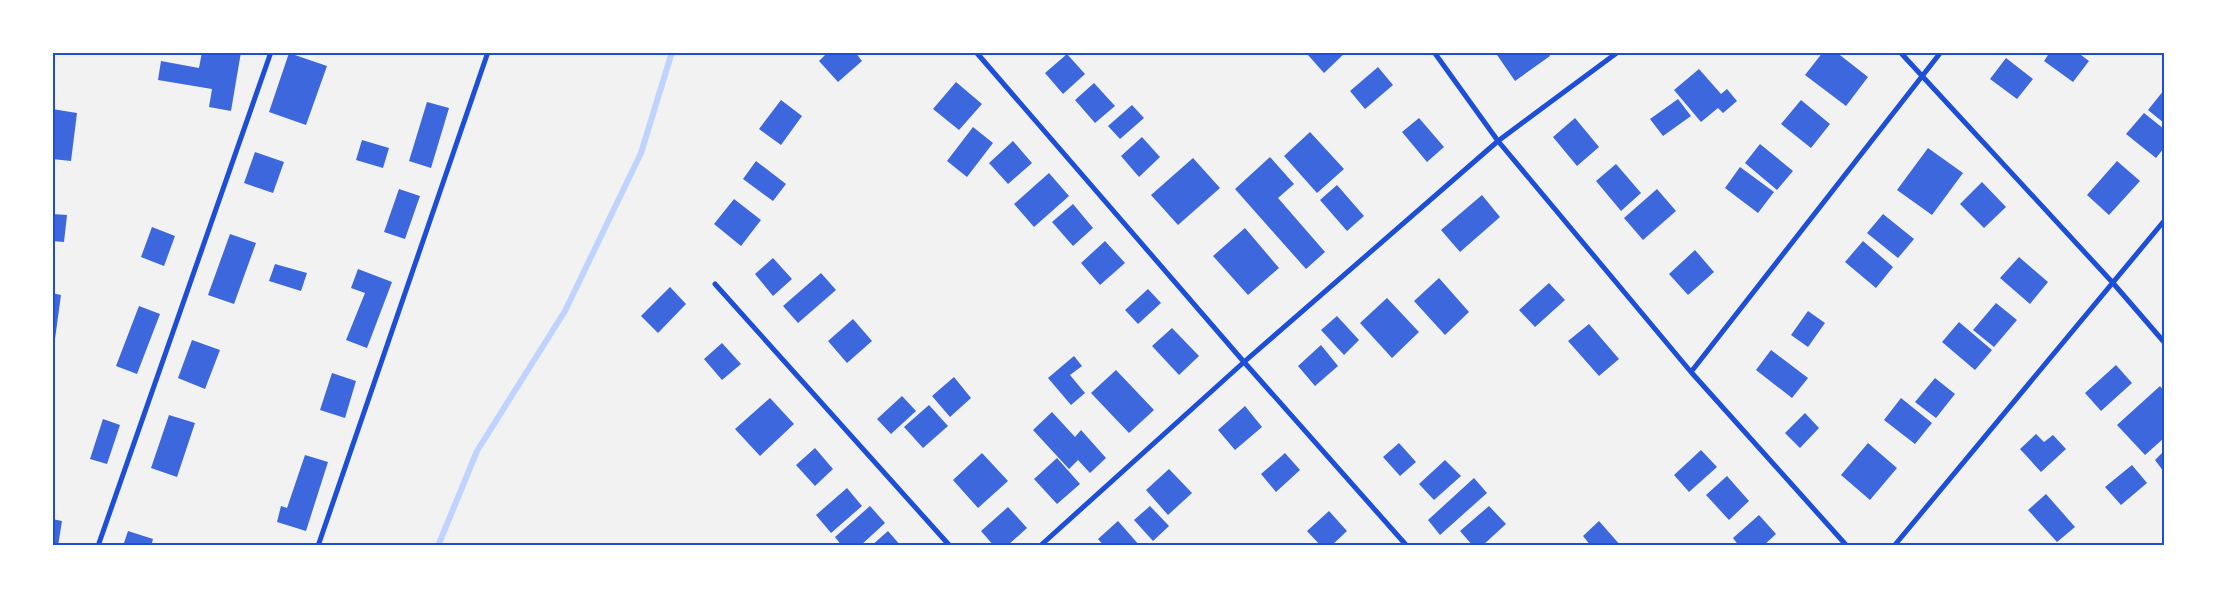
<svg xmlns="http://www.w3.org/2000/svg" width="2217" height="598" font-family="'Fira Sans Condensed',sans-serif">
<rect width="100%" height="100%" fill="#f2f2f2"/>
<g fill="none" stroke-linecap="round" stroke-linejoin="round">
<!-- stream -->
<path stroke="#bfd3fe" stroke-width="6" d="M438 546 477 451 565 311 641 153 672 52"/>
</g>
<!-- building -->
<path fill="#3d67dc" d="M202 52H241L231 111 209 107 212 89 158 80 161 61 199 68Z
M828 52H855L862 61 838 82 819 61Z
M1310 52H1346L1324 73 1308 55Z
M1495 52H1548L1550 56 1515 81Z
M1823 52H1836L1868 77 1846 106 1805 75Z
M2050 52H2077L2089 61 2073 82 2044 61Z
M289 53 327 66 306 125 269 112Z
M1067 54 1085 74 1063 94 1045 73Z
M2006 58 2033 79 2017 99 1990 79Z
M1378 67 1393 85 1365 109 1350 91Z
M1699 69 1721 94 1727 89 1737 101 1723 113 1718 108 1701 122 1674 90Z
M956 82 982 104 959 130 933 109Z
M1094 83 1115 106 1095 123 1075 100Z
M2164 90V123L2148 110Z
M1678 99 1691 116 1663 136 1650 119Z
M781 100 802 116 781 145 759 129Z
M1801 100 1830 124 1811 148 1781 124Z
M427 102 449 108 431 168 409 161Z
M1132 105 1144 118 1120 139 1108 126Z
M52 109 77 113 71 161 52 159Z
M2144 113 2164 129V148L2156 158 2126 134Z
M1419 118 1444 147 1427 162 1402 132Z
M1575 118 1599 147 1577 166 1553 137Z
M973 127 993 143 967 177 947 161Z
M1310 132 1344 169 1317 193 1284 156Z
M1142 137 1160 157 1139 177 1121 156Z
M362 140 389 148 383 168 356 160Z
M1013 141 1032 163 1008 184 989 163Z
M1760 144 1793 171 1777 190 1745 163Z
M1928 148 1963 173 1932 215 1897 190Z
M255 152 284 162 273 193 244 183Z
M1270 157 1294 184 1278 198 1325 252 1306 269 1235 189Z
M1193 158 1220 188 1178 225 1151 195Z
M756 161 786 184 773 201 743 179Z
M2117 161 2140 181 2109 215 2087 195Z
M1616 164 1641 193 1621 211 1596 181Z
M1740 167 1774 192 1758 213 1725 188Z
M1049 173 1069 196 1034 227 1014 204Z
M1982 182 2006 207 1984 228 1960 204Z
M1337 185 1364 216 1347 231 1320 200Z
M399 189 420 196 405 239 384 232Z
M1657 189 1676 211 1643 240 1624 218Z
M1482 195 1500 217 1460 252 1441 230Z
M734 199 761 220 741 246 714 224Z
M1073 204 1093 228 1073 246 1052 222Z
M52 214 67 215 64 242 52 241Z
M1883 214 1914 239 1898 258 1867 233Z
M152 227 175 236 164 266 141 257Z
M1245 228 1279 268 1248 295 1213 256Z
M230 234 256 243 234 304 208 295Z
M1105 241 1125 263 1100 285 1081 263Z
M1863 241 1893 267 1876 288 1845 262Z
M1695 250 1714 272 1688 295 1669 274Z
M2019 257 2048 282 2030 304 2000 278Z
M773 258 792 279 773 296 755 274Z
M275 264 307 273 301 291 269 281Z
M358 269 392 282 367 348 346 340 365 293 351 288Z
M821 273 836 290 798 323 783 306Z
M1439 278 1469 312 1445 335 1414 301Z
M1549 283 1565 300 1535 327 1519 310Z
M670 287 686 304 658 333 641 316Z
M1148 289 1161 303 1138 324 1125 310Z
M52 293 61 295 55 339H52Z
M1387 298 1419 332 1392 358 1360 323Z
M1996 303 2017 320 1994 347 1973 330Z
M139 306 160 314 137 374 116 366Z
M1808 311 1825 323 1808 347 1791 335Z
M1337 316 1359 340 1344 355 1321 330Z
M853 319 872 341 847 363 828 341Z
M1959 322 1992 350 1975 370 1942 342Z
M1589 324 1619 359 1599 376 1568 341Z
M1172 328 1199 356 1179 375 1152 346Z
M192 340 220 350 205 389 178 378Z
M722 343 741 364 722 380 704 359Z
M1321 345 1338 366 1315 386 1298 366Z
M1771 350 1808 378 1792 398 1756 370Z
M1074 356 1082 366 1070 375 1085 393 1071 405 1048 378Z
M2116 365 2132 383 2101 411 2085 393Z
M1116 370 1154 410 1129 433 1091 393Z
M332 373 356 381 345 418 320 410Z
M954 377 971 398 950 417 932 396Z
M1935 378 1955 394 1936 418 1915 402Z
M2160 386 2164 391V438L2145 455 2117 425Z
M902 396 916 411 891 434 877 419Z
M770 398 794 424 760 456 735 429Z
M1901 398 1932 423 1915 444 1884 420Z
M929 405 948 426 923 448 904 427Z
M1245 406 1262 427 1235 450 1218 430Z
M1052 412 1075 437 1081 430 1106 458 1090 473 1078 460 1069 469 1033 430Z
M1805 413 1819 428 1800 448 1785 433Z
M169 415 195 423 177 477 151 468Z
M103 419 120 425 107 464 90 459Z
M2036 434 2044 442 2053 435 2066 449 2041 472 2020 449Z
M1399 443 1416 462 1400 476 1383 457Z
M1868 443 1897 468 1870 500 1841 475Z
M815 448 833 469 815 486 796 465Z
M1701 450 1717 467 1689 492 1674 475Z
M2164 451V472L2155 460Z
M982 453 1008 481 978 508 953 480Z
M1285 453 1300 470 1276 492 1261 474Z
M305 455 328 462 306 531 277 522 281 506 287 508Z
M1057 458 1080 484 1057 504 1034 479Z
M1445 460 1461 476 1434 500 1419 484Z
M2132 465 2147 483 2121 505 2105 487Z
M1169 469 1192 493 1168 515 1146 490Z
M1727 476 1749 501 1729 520 1706 495Z
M1474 478 1487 493 1440 535 1428 520Z
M847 488 862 506 831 533 816 515Z
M2046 494 2075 527 2057 542 2028 510Z
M870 506 885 523 860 546H842L835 537Z
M1150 506 1169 526 1153 541 1134 520Z
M1489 506 1506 524 1482 546H1473L1460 531Z
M1008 507 1027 528 1007 546H994L981 531Z
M1329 511 1347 531 1331 546H1321L1307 531Z
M1759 515 1776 534 1763 546H1739L1733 538Z
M52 519 62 521 58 546H52Z
M1118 521 1140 546H1104L1098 539Z
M1599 521 1621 546H1591L1583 536Z
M128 531 153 539 151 546H123Z
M888 531 901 546H871Z"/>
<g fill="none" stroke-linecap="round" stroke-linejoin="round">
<!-- minor -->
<path stroke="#1d4ed8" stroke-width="5" d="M976 52 1244 362 1407 546
M1434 52 1498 141 1691 372 1847 546
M1900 52 2113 283 2164 342
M715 284 950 546
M1691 372 1941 52
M98 546 271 52
M318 546 488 52
M1040 546 1244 362 1498 141 1618 52
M1894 546 2164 221"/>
</g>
<!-- border -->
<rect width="2217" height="598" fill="none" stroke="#ffffff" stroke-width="108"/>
<rect x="54" y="54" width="2109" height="490" fill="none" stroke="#1d4ed8" stroke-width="2"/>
</svg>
